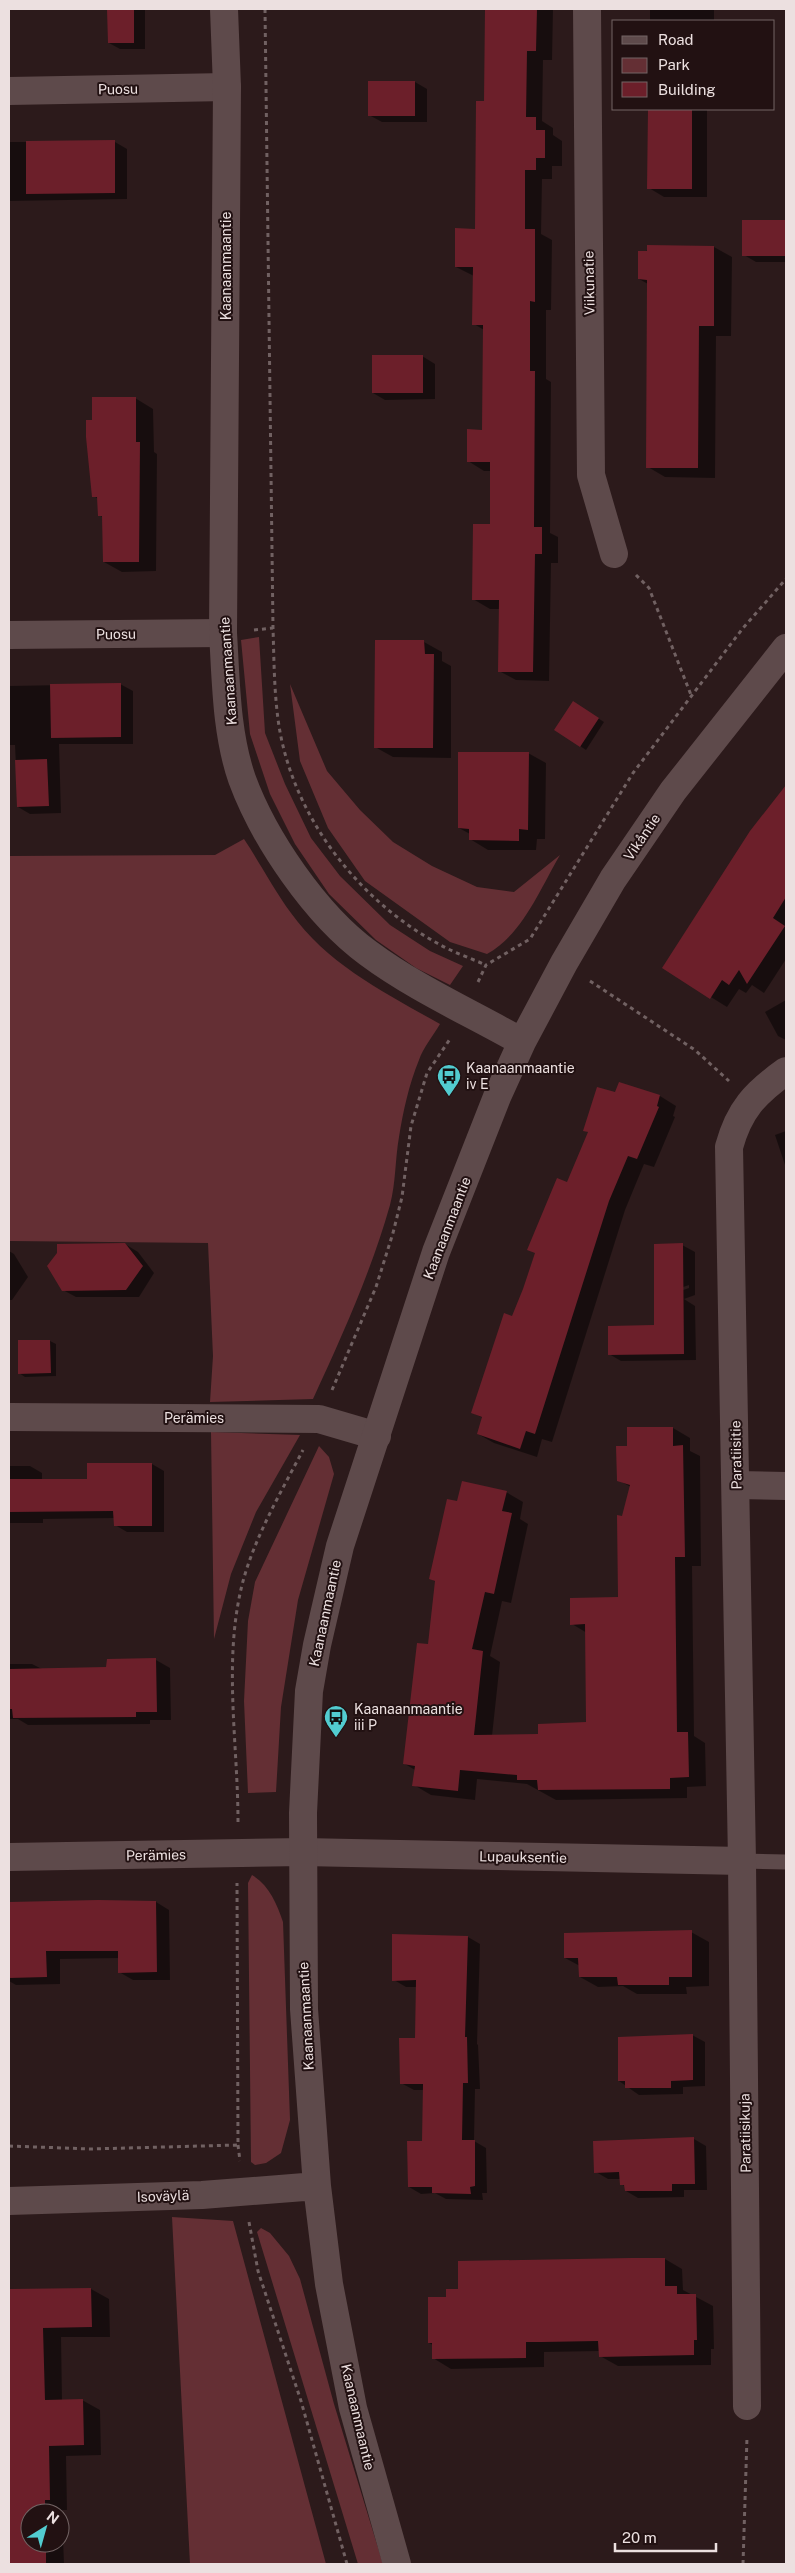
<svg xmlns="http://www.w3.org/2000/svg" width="795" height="2573" font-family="'Public Sans',sans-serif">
<rect width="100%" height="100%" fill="#2c1a1b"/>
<!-- green -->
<path fill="#642f34" d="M259 637 265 733 285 784 311 838 340 876 390 925 430 951 463 966 450 985 416 968 376 940 329 894 295 844 270 794 250 734 241 640Z
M290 684 327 771 360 810 393 842 432 866 477 887 514 892 560 855C540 889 523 934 487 954L450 942 365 881 328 828 300 761Z
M244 839C260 863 274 890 291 913 328 965 387 994 440 1024 433 1036 423 1048 419 1060 409 1084 403 1112 399 1137 395 1160 396 1182 390 1205 371 1272 342 1336 313 1399L210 1402 213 1356 208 1243 9 1241V856L215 855Z
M211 1432 300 1435 256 1512 231 1574 214 1639Z
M319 1446 329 1457 334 1474 298 1600 281 1707 276 1792 248 1793 244 1701 248 1621 255 1582Z
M252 1875C269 1885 277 1904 283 1922L290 2120 281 2153 266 2163 255 2165 251 2162 248 1883Z
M172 2217 233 2221 326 2564H190Z
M261 2228 270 2233 289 2256 300 2279 334 2404 383 2564H358L257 2232Z"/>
<!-- shadow -->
<path fill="#0007" fill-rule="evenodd" d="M108 9H145V49H120L109 43Z
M486 9H553L552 60H543L542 121 553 128V135L562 141V166H552V179H542L541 234 552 240 551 310H546V379L551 382 550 533 558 537V563H551L549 681 516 680 499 671 500 609H490L473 599 491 525V471H484L468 461 483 431 484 330 474 324V276L456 267 476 230 485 102Z
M650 9H714V21H650Z
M369 82H415L427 89V122H382L369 115Z
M649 109H707V197H664L649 188Z
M9 142H115L127 149V199L9 201Z
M743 221H786V262H756L744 255Z
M648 246 714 247 732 257 731 336H716L715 478 665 477 648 467V284L639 279Z
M422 356 435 364V399L385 400 373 393Z
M135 398 153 409 154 452 157 454 156 571 122 572 104 562V518L99 515 98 499 94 496 93 421Z
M376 642H424L442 652V661L451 666V758L393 757 375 747Z
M120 684 133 691V744H59L61 813 30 814 18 807 15 745H9V686Z
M579 706 604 722 586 750 580 746Z
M528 753 546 763 545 839H537L536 850H488L470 839V834L459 828Z
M786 787V959L764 993 752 985 746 993 739 989 727 1007 664 968 751 832Z
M786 1000V1040L778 1036 765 1012Z
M620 1083 660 1096 676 1106 673 1116 675 1117 654 1167 644 1164 625 1210 552 1442 542 1439 537 1457 494 1443 478 1434 483 1418 473 1413 589 1133 585 1130 616 1094Z
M786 1131V1168L775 1135Z
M125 1244 138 1252 154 1273 139 1297H76L63 1290Z
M655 1245H682L695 1252V1295L684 1299 695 1306 696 1360 621 1361 609 1354V1327H656ZM689 1285V1288L666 1296V1293Z
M9 1251 14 1254 28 1277 12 1300H9Z
M50 1341 56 1344V1376L25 1377 19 1373Z
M673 1428 690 1438V1451L700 1456 701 1566H692L694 1736 705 1743 706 1786 687 1787V1798L556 1800 527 1784 477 1779 475 1800 431 1795 414 1785 415 1770 405 1764 429 1646 436 1582 431 1579 458 1503 506 1492 523 1502 520 1519 528 1524 511 1603 502 1601 490 1656 500 1662 492 1736 539 1735 587 1723V1633L572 1624 620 1598 623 1517 631 1487 618 1480 629 1447Z
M152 1464 164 1471V1532H127L115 1525V1518L43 1519V1523H9V1466H30L42 1473V1480H88Z
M108 1660H156L170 1668 171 1720H150V1724L28 1725 18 1719H9V1664H32L42 1669H107Z
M156 1902 169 1910 170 1980H133L119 1972V1958L60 1959V1984L16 1985 9 1981V1903Z
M691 1932 709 1942V1986L686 1987 687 1994H637L623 1986 598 1987 580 1977V1966L565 1958Z
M468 1937 480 1944 477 2044 478 2045 480 2089H475L474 2141 486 2148 487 2193H482L483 2200 446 2199 435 2193 421 2194 409 2187 423 2142 424 2090H414L401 2083 416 2039 417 1987H406L394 1980Z
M692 2035 705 2042V2086L683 2087V2094L639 2095 619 2081Z
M694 2139 706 2146 707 2190H684V2197L638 2198 626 2191V2187L621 2184V2179H608L596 2172Z
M665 2259 682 2269 683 2290 713 2306 714 2349H711V2365L618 2366 600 2356V2351L544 2352V2367L451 2369 433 2358V2345L429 2343 447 2299 459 2290Z
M91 2289 109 2299 110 2337H61L62 2400H82L100 2410 101 2455 66 2456 67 2510H62L64 2564H9V2291ZM30 2513H60V2543H30Z"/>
<!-- building -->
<path fill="#6c1f2a" d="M107 9H134V43H108Z
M485 9H537L536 51H527L526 117H536V130H545V158H536V170H525V229H535V302L530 301V371H535L534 527H542V554H535L533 672H498L499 600H472L473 524H490V462H467V429L482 430 483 325H472L473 267H455V228L475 229 476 101H484Z
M368 81H415V116H368Z
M648 109H692V189H647Z
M115 140V193L26 194V141Z
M742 220H786V256H742Z
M647 245 714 246V326H699L698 468H646L647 280 638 279V251H647Z
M372 355H423V393H372Z
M92 397H136V442H140L139 562H103L102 516H98L97 497H92L86 437V420H92Z
M375 640H424L425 654H434L433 748H374Z
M121 683V737L51 738 50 684Z
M573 701 599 718 580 747 554 730Z
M458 752H529L528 830 519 829V841L469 840V829L458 828Z
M47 759 49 806 17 807 15 760Z
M786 785V897L773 918 785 926 747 984 739 970 729 985 722 980 710 999 662 968 750 831Z
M619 1082 660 1095 657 1106 659 1107 637 1159 628 1156 609 1201 535 1434 526 1431 520 1449 477 1434 482 1417 471 1413 504 1313 512 1316 523 1289 535 1253 527 1250 557 1178 567 1182 588 1132 583 1131 597 1087 615 1092Z
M125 1243 143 1266 126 1290 62 1291 47 1266 57 1253V1244Z
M683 1243 684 1354 608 1355V1326L654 1325V1244Z
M18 1340H50L51 1373 18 1374Z
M627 1427H673V1446L683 1445 685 1557H675L677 1732H688L689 1777 670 1778V1789L538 1790 537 1780H517V1775L460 1770 458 1791 412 1786 415 1766 403 1764 417 1643 428 1644 435 1581 429 1579 447 1499 457 1501 462 1481 507 1491 502 1511 512 1513 494 1594 485 1592 472 1649 483 1651 474 1735 538 1734V1724L586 1722 585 1624 570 1625V1598L618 1597 617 1515 622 1516 630 1485 617 1481 616 1446H627Z
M87 1463H152V1526H114L113 1511 9 1512V1479H87Z
M156 1658 157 1712H136V1717L13 1718 12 1709H9V1669L106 1667 107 1659Z
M98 1900 156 1901 157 1972 118 1973V1951H46L47 1977 9 1978V1902Z
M692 1930V1977H669V1985H618L617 1977H579L578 1958H564V1933Z
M392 1934 468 1936 465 2037H467L468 2083H463L462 2140H475V2186L470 2187 471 2194 432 2193V2187H408L407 2141H422L423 2084H400L399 2038H415L416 1980 392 1981Z
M693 2034V2080L671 2081V2088H625V2081H618V2037Z
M694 2137 695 2184H672V2191H625L624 2185H620L619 2172 594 2173 593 2141Z
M631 2258H665V2286H677V2294H696L697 2340H694V2355L599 2357 598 2341 542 2342H526V2358L432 2359V2343H428V2297H446V2289H458V2261Z
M91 2288 92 2327 43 2328 45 2400 83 2399 84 2445 49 2446 50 2500H45V2513H30V2543H46V2564H9V2289Z"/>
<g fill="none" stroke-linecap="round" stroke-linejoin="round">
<!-- path -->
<path stroke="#716162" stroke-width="3" stroke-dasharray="4 4" stroke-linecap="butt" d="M265 9 273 628C274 658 274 689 278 719 290 812 356 899 437 943 452 952 470 958 486 965
M636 575 649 588 691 695
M254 630 273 628
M590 981 695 1050 729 1081
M478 982 486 965 530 939 633 773 743 628 786 579
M332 1390 376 1287 393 1233 402 1197 411 1126 427 1073 450 1039
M238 1822C238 1744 223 1662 242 1585 254 1538 281 1492 303 1450
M238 2145 240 2161
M9 2146 91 2149 238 2145 237 1883
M249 2222 258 2271 301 2401 347 2564
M743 2564 747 2437"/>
<!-- lane -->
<path stroke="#5e4a4b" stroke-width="15" d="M742 1861 786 1862"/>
<!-- street -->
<path stroke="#5e4a4b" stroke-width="28" d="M587 9 591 475 614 554
M9 91 227 87
M9 635 223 633
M9 1417 319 1419 377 1436
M737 1485 786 1486
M9 1857 303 1852 742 1861
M747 2406 742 1861 729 1147C739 1110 755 1093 786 1071"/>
<!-- secondary -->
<path stroke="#5e4a4b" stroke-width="28" d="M224 9 227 87 223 633C226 681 226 733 242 779 264 839 316 915 368 953 415 988 471 1013 522 1042
M9 2201 202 2195 317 2186
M397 2564 353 2408 329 2284 317 2186 304 2009 303 1813 309 1691 317 1645 340 1546 436 1252 497 1097 522 1042 564 963 613 879 673 791 786 648"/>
</g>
<!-- icons -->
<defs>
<g id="bus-pin" transform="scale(1.25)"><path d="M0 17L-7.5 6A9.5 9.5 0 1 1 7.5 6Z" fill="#52ccd0" stroke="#221112"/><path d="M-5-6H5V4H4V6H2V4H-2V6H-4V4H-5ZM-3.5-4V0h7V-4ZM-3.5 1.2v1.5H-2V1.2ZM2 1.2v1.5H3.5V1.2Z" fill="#111"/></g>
</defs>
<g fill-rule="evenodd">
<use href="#bus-pin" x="449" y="1076"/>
<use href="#bus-pin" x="336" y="1717"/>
</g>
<g text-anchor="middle" stroke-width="4" stroke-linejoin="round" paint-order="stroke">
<!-- street labels -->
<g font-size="14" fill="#ece0e0" stroke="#221112">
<text transform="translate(118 89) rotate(-1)" y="5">Puosu</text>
<text transform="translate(226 266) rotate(-90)" y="5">Kaanaanmaantie</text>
<text transform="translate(589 283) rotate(-91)" y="5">Viikunatie</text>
<text transform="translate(116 634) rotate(-1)" y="5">Puosu</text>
<text transform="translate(228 671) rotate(-94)" y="5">Kaanaanmaantie</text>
<text transform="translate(642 837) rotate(-56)" y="5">Vikåntie</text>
<text transform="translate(447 1228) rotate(-69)" y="5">Kaanaanmaantie</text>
<text x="194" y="1423">Perämies</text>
<text transform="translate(736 1455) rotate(-91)" y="5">Paratiisitie</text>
<text transform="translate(325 1613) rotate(-78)" y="5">Kaanaanmaantie</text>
<text transform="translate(156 1855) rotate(-1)" y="5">Perämies</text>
<text transform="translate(523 1857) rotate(1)" y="5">Lupauksentie</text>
<text transform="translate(306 2016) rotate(-93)" y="5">Kaanaanmaantie</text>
<text transform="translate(745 2133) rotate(-91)" y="5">Paratiisikuja</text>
<text transform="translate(163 2196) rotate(-2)" y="5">Isoväylä</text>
<text transform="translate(358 2417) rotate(77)" y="5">Kaanaanmaantie</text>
</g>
<!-- poi labels -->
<g font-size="14" fill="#ece0e0" stroke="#221112" text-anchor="start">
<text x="466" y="1073">Kaanaanmaantie<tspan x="466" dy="16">iv E</tspan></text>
<text x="354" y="1714">Kaanaanmaantie<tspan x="354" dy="16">iii P</tspan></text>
</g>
</g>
<!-- border -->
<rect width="795" height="2573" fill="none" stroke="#ece0e0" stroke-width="20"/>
<!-- legend -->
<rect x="612" y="20" width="162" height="90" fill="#221112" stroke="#736464"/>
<rect x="622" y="36" width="25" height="8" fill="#5e4a4b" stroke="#736464"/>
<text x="658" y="45" font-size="15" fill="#ece0e0">Road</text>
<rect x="622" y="58" width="25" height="15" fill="#642f34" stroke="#736464"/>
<text x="658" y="70" font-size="15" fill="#ece0e0">Park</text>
<rect x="622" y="82" width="25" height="15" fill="#6c1f2a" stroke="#736464"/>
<text x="658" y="95" font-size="15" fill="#ece0e0">Building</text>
<!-- north arrow -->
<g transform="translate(45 2528) rotate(37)"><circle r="24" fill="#221112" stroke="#736464"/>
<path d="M0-4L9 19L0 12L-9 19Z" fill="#52ccd0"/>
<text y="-8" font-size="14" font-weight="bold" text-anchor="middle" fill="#ece0e0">N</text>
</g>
<!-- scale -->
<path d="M615 2543v8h101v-8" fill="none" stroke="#ece0e0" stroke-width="2.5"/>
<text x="622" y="2543" font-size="15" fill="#ece0e0" stroke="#221112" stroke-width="4" paint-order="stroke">20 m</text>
</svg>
